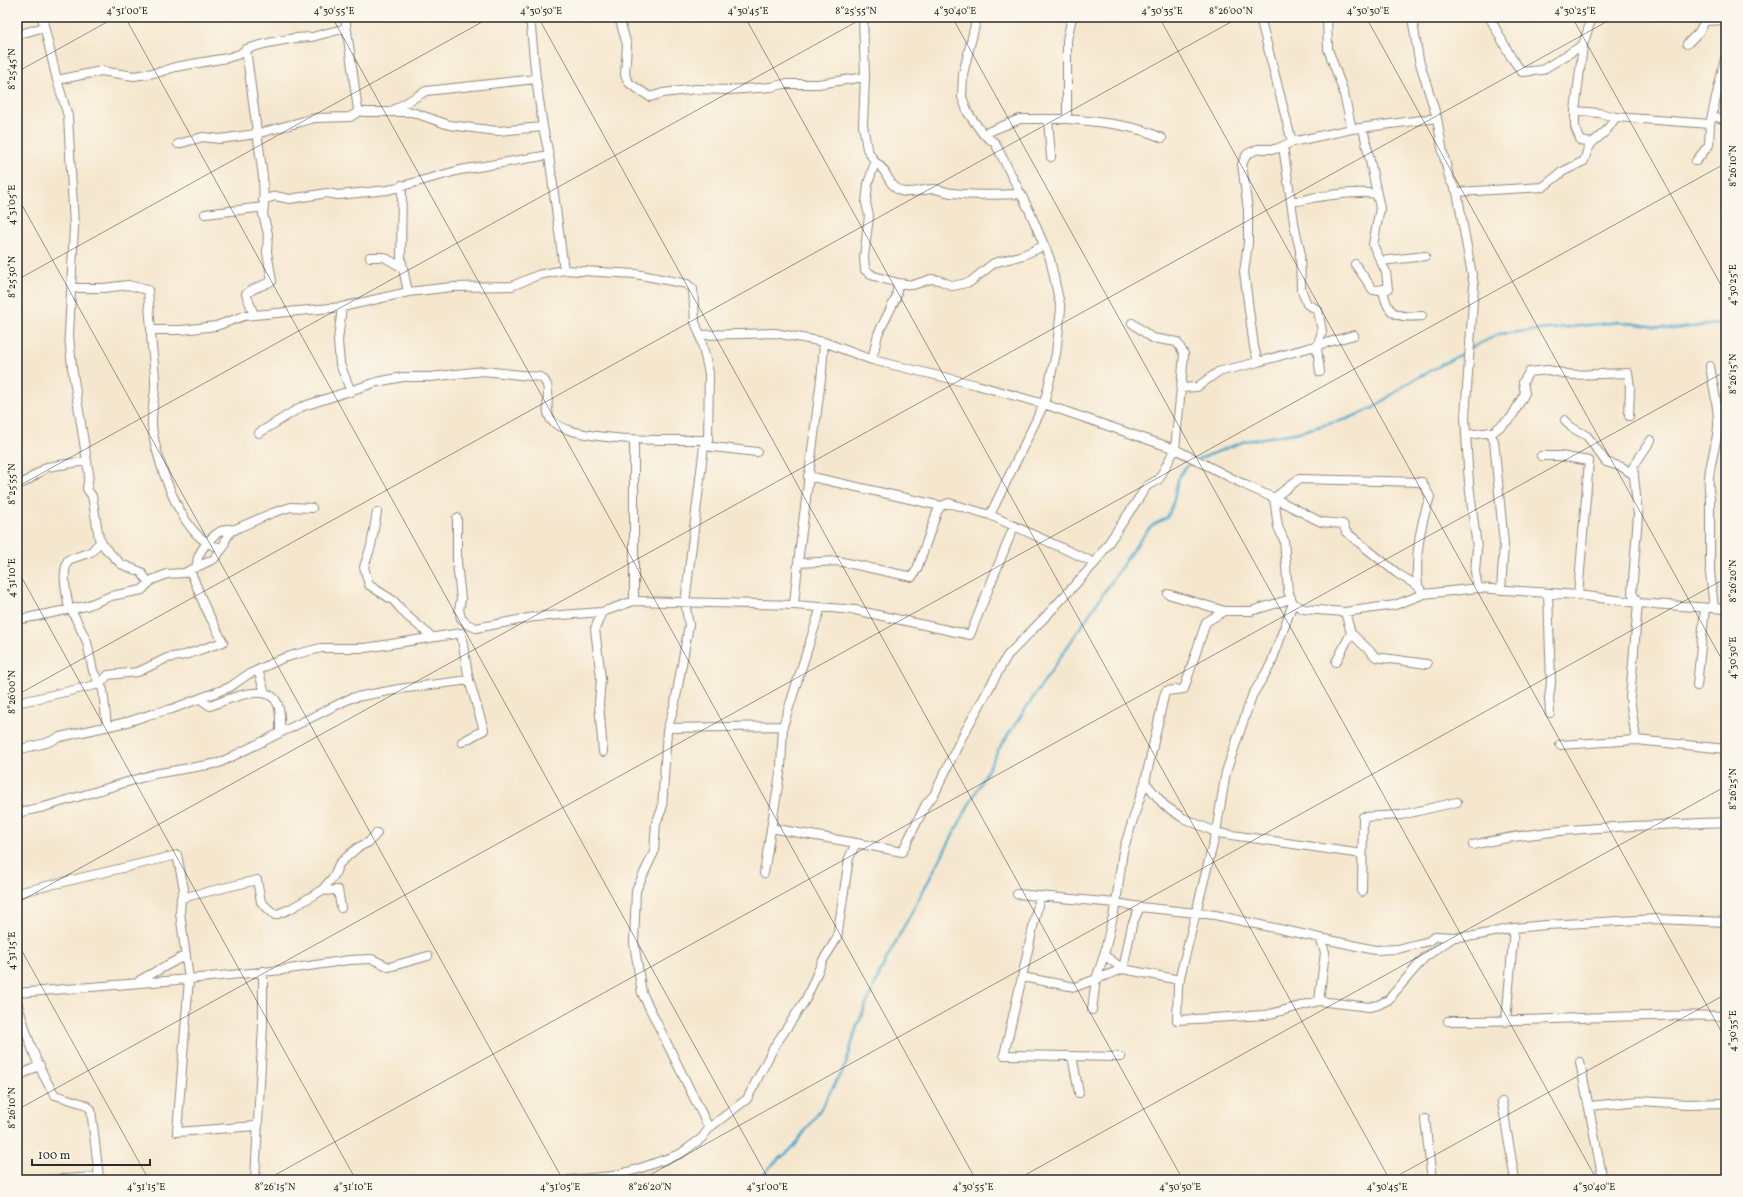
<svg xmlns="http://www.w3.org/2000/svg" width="1743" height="1197" font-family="Vollkorn,serif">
<rect width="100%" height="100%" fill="#fbf7ec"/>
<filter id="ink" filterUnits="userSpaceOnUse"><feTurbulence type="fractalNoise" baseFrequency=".025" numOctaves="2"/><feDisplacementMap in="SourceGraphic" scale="8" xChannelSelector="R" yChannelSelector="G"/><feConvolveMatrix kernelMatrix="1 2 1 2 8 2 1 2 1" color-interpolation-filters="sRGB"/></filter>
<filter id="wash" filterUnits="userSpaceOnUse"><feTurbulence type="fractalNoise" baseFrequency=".012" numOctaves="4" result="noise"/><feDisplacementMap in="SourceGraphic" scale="16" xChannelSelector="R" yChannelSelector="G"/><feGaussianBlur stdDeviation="0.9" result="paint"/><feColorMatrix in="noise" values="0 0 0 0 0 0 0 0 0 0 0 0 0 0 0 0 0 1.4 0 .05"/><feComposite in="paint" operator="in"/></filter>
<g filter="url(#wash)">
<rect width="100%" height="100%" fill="#f5e7ce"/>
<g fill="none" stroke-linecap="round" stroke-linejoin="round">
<!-- stream -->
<path stroke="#51accf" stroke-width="2.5" d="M1471 348 1499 334 1620 322 1673 329 1726 323
M1199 459 1245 441 1295 433 1347 419 1373 408 1408 383 1467 351
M759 1180 772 1165 794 1147 820 1110 846 1064 857 1026 884 964 1000 747 1134 548C1140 541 1145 532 1152 526 1156 522 1164 521 1167 517 1181 496 1169 475 1194 462"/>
</g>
</g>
<g filter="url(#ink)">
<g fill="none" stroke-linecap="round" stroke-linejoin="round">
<!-- minor casing -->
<g stroke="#90897c" stroke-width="10">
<path id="minor" d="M42 17 57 80 68 116 74 226 69 336 72 367 89 474 87 489 92 496 99 538 105 548 121 564 141 572 149 583
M345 17 358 110 363 112H412L449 125 497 131 543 127
M530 17 536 79 543 127 549 155 564 270 636 274 687 284 693 289 695 322 700 335 775 333 824 342 872 360 977 385 1044 404 1175 449 1245 485 1274 498 1278 527 1284 540 1288 591 1293 603 1303 609 1345 612 1395 605 1424 594 1478 588 1578 595 1638 603 1726 609
M619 17 627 45 625 75 629 83 650 97 663 93 696 89 728 90 771 87 784 84H818L865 77 863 17
M977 17 963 74 962 97 968 113 983 134 995 143 1029 210 1050 259 1061 309 1056 354 1044 404 990 515
M1260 17 1292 142
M1327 17 1328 49 1343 90 1352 129
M1412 17 1419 60 1437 118 1443 153 1450 180 1457 192 1474 286 1465 417 1469 484 1477 548 1475 572 1478 588
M1491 17 1490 18 1511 57 1522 72 1542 70 1583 45
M17 35 44 27
M1687 44 1699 32 1705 21 1726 20
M865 77 863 125 867 149 875 162 868 184 866 203 869 216 864 257 865 270 874 276 898 283 913 285 931 279 939 280 953 286 970 282 994 263 1023 255 1044 246
M57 80 101 71 134 76 160 72 175 67 227 58 240 54 246 49 268 43 295 38 312 37 346 28
M1575 111 1599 113 1616 117 1710 124
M390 112 426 91 536 79
M1713 116 1726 120
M1048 119 1051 157
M1067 119C1099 122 1132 124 1162 138
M983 134 1020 119H1067V40L1072 17
M1592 143 1606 131 1616 117
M178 144 203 137 220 139 256 134 315 118 350 117 360 111
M1283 146 1295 229 1300 250 1301 289 1307 304 1318 310 1322 331 1317 348 1320 372
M1696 161 1709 145 1710 124 1726 54
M875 162C887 168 887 185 901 191 913 195 923 188 935 189 941 190 947 193 953 193 975 196 998 195 1021 194
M402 185 401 259 408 292
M1457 192 1543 187 1562 172 1584 161 1588 149 1592 143 1581 141 1575 127V111L1583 45 1592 17
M263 200 275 196 290 199 327 193 338 195 388 190 460 170 549 155
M1291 201C1303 202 1308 198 1318 197 1337 194 1358 191 1377 194
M205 214 264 207 263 177 246 49
M1725 219 1726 203
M370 257H384L403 268
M1381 261 1425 256
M1355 264 1373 290 1388 289 1386 272 1373 245 1380 208 1363 128
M72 288H104L128 285 148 290 151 330H182L216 326 244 316 342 307 408 292 452 287 512 286 538 275 564 270
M1383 289C1387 316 1397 318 1422 316
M342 307 338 341 340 364 351 392
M254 315 246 294C254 287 263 286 272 281L267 252 268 234 263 214 264 207
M1132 323 1152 338 1177 342 1184 354 1181 388
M151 330C151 348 156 371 155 388 154 403 150 418 153 434 159 465 179 527 208 543 212 546 218 547 223 548
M700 335 709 373 708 440 704 446 685 603 689 625 675 703 667 731 662 809 656 823 654 852 636 890 634 943 642 993 709 1128
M872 360 878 334 896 298 898 283
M1258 362 1354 335
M1710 366C1713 386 1719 407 1718 427 1716 452 1705 473 1710 497V572L1714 608
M1565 420 1571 427 1587 436 1606 462 1622 467 1634 475
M1489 432 1494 441 1504 544 1501 590
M259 433 301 407 377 382 403 377H430L483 371 540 377C556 385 541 409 552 421 574 443 676 440 708 440
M1466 435 1493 432 1511 418 1525 393 1523 382 1529 372 1548 370 1572 375 1628 373 1630 387 1629 416
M1651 440 1633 467 1638 515 1632 593 1638 603 1630 698 1636 740 1726 749
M704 446 757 452
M1541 456H1560L1589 461 1578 595
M808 476 941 506
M17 485 25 482 47 467 87 461
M377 512 371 546 364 567 369 585 394 601 406 615 432 637
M457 518V563L461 599 459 610 461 618 467 624 476 628 534 617 602 612 634 601 794 605 798 563 822 371 824 342
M798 563 838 561 912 577 917 569 937 512 941 506 949 503 990 515 1095 563
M197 567C195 554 212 533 226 529 228 529 232 529 235 530
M1418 586C1415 556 1420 525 1430 497L1422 482 1299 479 1274 498 1321 522 1343 524 1346 532 1398 574 1418 586 1424 594
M1548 593 1551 683 1549 698 1550 713
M1168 594 1225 611
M634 601V440
M1293 603 1271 664 1252 696 1226 772 1216 832 1178 985 1177 1020 1266 1015 1319 1001 1369 1007 1378 1005 1388 1000 1425 957 1454 937 1474 936 1514 928 1546 925 1657 919 1726 922
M794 605 855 610 970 635 1014 526
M71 609 87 642 93 671 103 690 107 727
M69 610C67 593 61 576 68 560L91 552 101 541
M602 612 595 629 601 678 599 704 603 752
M17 620 86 606 111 596 142 590 152 580 167 574 184 573 214 559 223 548 226 539 231 531 272 513 291 507 312 508
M1351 633 1376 657 1427 664
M1336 662 1351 633 1345 612
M258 670 265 693
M1697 686 1705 608
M200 699 210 706C226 700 270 680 278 705 281 713 280 724 280 733
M17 703 100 684 108 675 138 672 167 658 185 655 223 642 205 607 190 570
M668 728 783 726
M462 742 484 730 469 680
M1560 745 1636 740
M17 750 46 743 60 737 127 722 155 713 172 709 230 687 247 675 281 659 297 654 321 648H365L461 633 469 680 399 689 351 698 219 763 154 774 44 807 17 813
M1145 782 1164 805 1183 818 1218 833 1362 854
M771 828 856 843
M1473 845C1552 826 1644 826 1726 822
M764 873 781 767 783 726 821 607
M321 891 334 876 339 864 357 848 369 842 377 833
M1362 892 1363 817 1401 815 1457 802
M17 893 177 855 184 889 181 898 180 913 189 979 17 993
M1017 894 1116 903 1140 907
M181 898 257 880 261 902 275 915 290 909 321 891 338 890 341 908
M1104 955 1123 969 1180 980
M1022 977 1040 896
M140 980 186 955
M1319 1001 1325 952 1320 938
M17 1002C26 1032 37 1069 55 1095L84 1104 91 1109 99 1177 41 1180
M1092 1010 1096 979 1104 955 1116 903 1123 851 1145 782 1164 696 1166 691 1184 689 1206 622 1225 611H1251L1291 599
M1448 1021C1541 1022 1633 1013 1726 1016
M1506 1022 1514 928
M1072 1056 1079 1093
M1121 1057 1004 1055 1022 977 1075 987 1123 969 1132 925 1140 907 1215 915 1375 950 1398 949 1429 941 1435 936 1454 937
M1580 1062 1603 1180
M17 1077 40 1065
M1502 1102 1515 1180
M1590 1106 1640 1101 1688 1104 1726 1103
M1425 1119 1432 1180
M256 1126 177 1132 189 979 282 970 349 960 372 959 389 967 428 956
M255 1180 263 1025V971
M569 1180 613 1176 638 1169 680 1154 702 1138 709 1128 747 1099 774 1047 806 999 822 962 837 938 849 858 856 843 902 852 926 804 934 795 962 737 1007 656 1047 615 1095 563 1147 486 1159 479 1175 449 1181 388 1197 387 1218 372 1258 362 1254 347 1244 272 1248 243V210L1242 164 1247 154 1258 149H1276L1292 142 1352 129 1437 118"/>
</g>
<!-- minor -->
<use href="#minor" stroke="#fff" stroke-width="8"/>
</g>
</g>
<!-- ticks -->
<path fill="none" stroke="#2b2b2b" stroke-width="1" stroke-opacity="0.45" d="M125 17 769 1180M332 17 976 1180M538 17 1183 1180M745 17 1390 1180M952 17 1597 1180M1159 17 1726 1040M1366 17 1726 667M1572 17 1726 294M17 72 116 17M17 196 563 1180M17 280 491 17M17 487 865 17M17 569 356 1180M17 695 1240 17M17 903 1615 17M17 942 149 1180M17 1110 1726 163M266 1180 1726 371M641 1180 1726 578M1016 1180 1726 786M1390 1180 1726 994"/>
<!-- margin -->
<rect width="1743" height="1197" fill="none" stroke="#fbf7ec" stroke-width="44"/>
<!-- scale -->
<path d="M32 1159v6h118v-6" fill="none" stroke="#2b2b2b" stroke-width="2"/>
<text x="38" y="1159" font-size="12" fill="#2b2b2b" stroke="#fbf7ec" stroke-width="3" paint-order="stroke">100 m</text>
<rect x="22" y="22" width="1699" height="1153" fill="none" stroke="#2b2b2b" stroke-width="1.5"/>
<g font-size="10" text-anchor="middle" fill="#2b2b2b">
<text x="127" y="14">4°31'00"E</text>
<text x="334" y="14">4°30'55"E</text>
<text x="541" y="14">4°30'50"E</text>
<text x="748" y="14">4°30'45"E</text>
<text x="856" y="14">8°25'55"N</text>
<text x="955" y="14">4°30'40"E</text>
<text x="1162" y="14">4°30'35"E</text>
<text x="1231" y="14">8°26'00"N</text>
<text x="1368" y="14">4°30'30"E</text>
<text x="1575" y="14">4°30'25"E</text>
<text transform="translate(11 69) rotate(-90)" y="4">8°25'45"N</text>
<text transform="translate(1732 166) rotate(-90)" y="4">8°26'10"N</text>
<text transform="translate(11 205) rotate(-90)" y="4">4°31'05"E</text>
<text transform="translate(11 277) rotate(-90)" y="4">8°25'50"N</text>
<text transform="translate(1732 285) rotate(-90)" y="4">4°30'25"E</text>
<text transform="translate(1732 374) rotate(-90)" y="4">8°26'15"N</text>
<text transform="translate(11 484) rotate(-90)" y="4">8°25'55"N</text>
<text transform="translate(11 578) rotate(-90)" y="4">4°31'10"E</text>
<text transform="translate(1732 581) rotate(-90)" y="4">8°26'20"N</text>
<text transform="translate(1732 658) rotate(-90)" y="4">4°30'30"E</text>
<text transform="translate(11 692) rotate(-90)" y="4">8°26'00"N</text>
<text transform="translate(1732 789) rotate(-90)" y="4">8°26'25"N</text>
<text transform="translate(11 951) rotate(-90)" y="4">4°31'15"E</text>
<text transform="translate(1732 1031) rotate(-90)" y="4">4°30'35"E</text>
<text transform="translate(11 1108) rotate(-90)" y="4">8°26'10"N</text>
<text x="146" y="1190">4°31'15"E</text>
<text x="275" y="1190">8°26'15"N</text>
<text x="353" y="1190">4°31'10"E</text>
<text x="560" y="1190">4°31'05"E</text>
<text x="650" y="1190">8°26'20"N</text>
<text x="767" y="1190">4°31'00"E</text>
<text x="973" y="1190">4°30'55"E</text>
<text x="1180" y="1190">4°30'50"E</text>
<text x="1387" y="1190">4°30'45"E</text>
<text x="1594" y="1190">4°30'40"E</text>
</g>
</svg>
